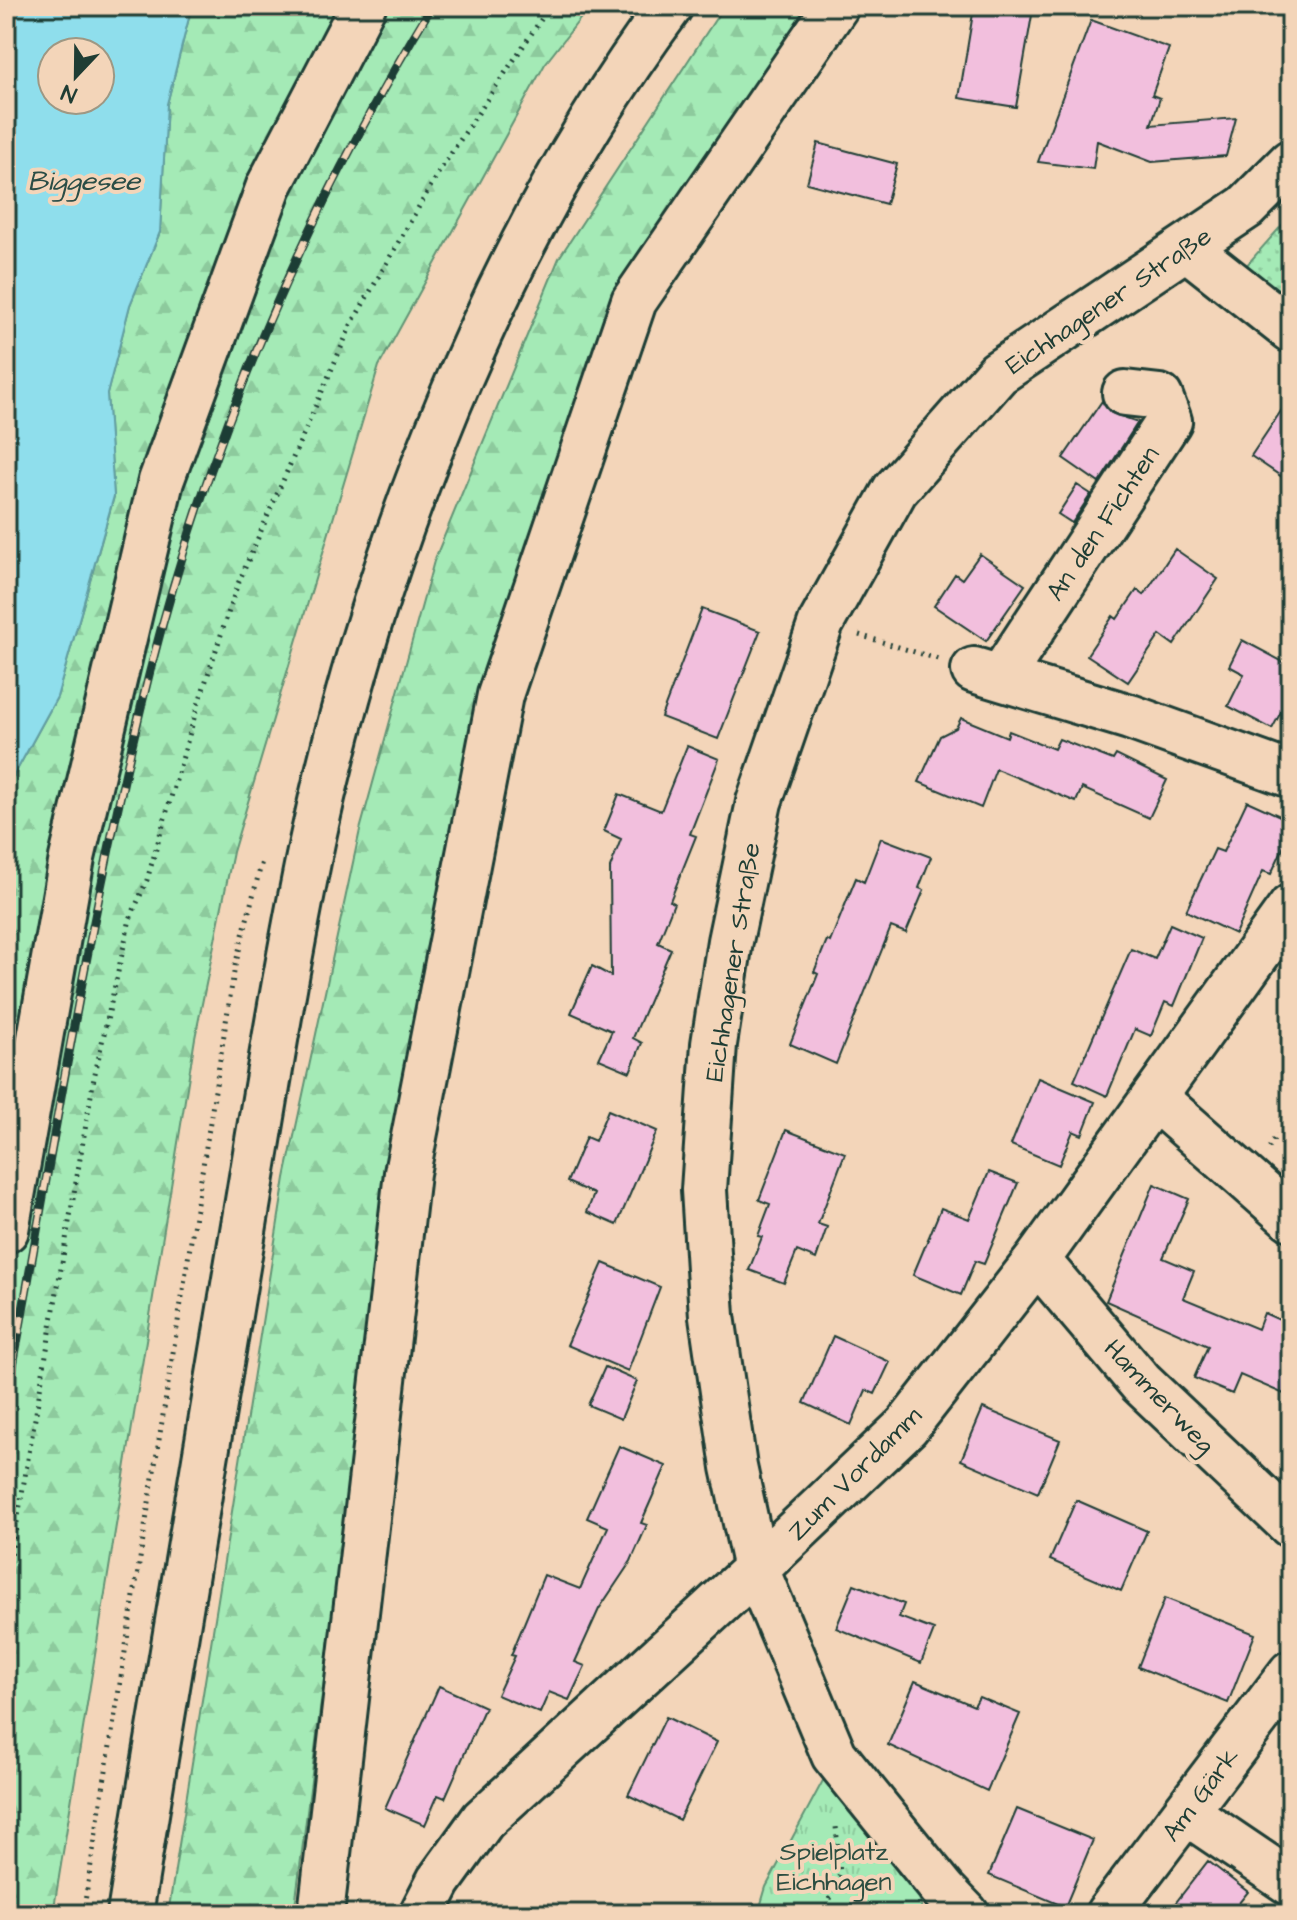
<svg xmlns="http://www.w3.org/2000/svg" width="1297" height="1920" font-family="'Architects Daughter',sans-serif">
<defs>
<pattern id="grass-dots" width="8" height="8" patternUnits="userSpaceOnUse" patternTransform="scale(2)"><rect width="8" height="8" fill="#a4eab6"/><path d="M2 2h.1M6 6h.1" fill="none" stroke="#8dca9d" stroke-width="1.8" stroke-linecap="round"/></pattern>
<pattern id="forest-firs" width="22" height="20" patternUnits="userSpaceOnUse" patternTransform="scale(2)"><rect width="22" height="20" fill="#a4eab6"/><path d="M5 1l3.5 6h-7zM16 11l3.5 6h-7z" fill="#8dca9d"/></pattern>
<pattern id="park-tufts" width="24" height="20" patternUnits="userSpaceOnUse" patternTransform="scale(2)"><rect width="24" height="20" fill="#a4eab6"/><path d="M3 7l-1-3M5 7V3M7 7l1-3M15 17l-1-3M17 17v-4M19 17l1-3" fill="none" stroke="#8dca9d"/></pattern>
</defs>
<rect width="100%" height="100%" fill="#f3d5b9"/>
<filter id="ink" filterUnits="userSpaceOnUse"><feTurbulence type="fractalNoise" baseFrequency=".0125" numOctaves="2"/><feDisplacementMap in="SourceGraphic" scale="16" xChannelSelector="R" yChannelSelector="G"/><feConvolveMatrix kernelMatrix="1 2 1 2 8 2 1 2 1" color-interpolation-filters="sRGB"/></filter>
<g filter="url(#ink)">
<!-- grass -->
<path fill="url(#grass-dots)" stroke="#629475" stroke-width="2" d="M1291 215V302L1245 267Z"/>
<!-- forest -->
<path fill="url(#forest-firs)" stroke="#629475" stroke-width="2" d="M192 6H590L545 64 379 366 233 852 195 1038 53 1914H6V790L57 697 114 497 107 394 130 305 160 232 167 104Z
M724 6H808L620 287 390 1163 294 1914H168L285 1178 360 830 434 561 559 258Z"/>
<!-- park -->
<path fill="url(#park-tufts)" stroke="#629475" stroke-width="2" d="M827 1773 919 1897 923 1914H758L766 1887Z"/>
<!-- water -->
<path fill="#8fdeec" stroke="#629ea2" stroke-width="2" fill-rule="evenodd" d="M6 6H192L167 104 160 232 130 305 107 394 114 496 57 697 6 790ZM52 52H100V100H52Z"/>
<!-- building -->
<path fill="#f2bfdd" stroke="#1f3d34" stroke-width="2" d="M974 7 1032 15 1016 107 959 98Z
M1091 20 1169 48 1152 95 1160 98 1151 125 1236 118 1226 156 1152 162 1097 141 1093 169 1038 162Z
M818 143 897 164 886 204 807 183Z
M1291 396V483L1251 456Z
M1102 401 1111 413 1138 422 1099 483 1063 458Z
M1077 485 1091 494 1072 523 1058 514Z
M1175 549 1218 579 1174 645 1160 635 1128 682 1087 655 1113 616 1117 619 1137 590 1144 595Z
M980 554 1025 585 986 641 934 606 955 574 962 579Z
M702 609 760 631 718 739 661 717Z
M1242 640 1291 666V693L1272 729 1228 706 1244 674 1229 666Z
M961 718 1007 737 1009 731 1054 749 1059 739 1113 760 1116 755 1167 780 1149 818 1082 788 1076 802 996 769 981 808 919 782 940 736 956 728Z
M687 746 719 759 690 834 696 836 670 901 674 903 658 943 671 949 633 1038 642 1043 630 1072 599 1059 612 1031 571 1013 592 966 611 976 610 868 621 839 604 831 619 794 661 811Z
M1247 801 1291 821V831L1271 874 1263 871 1235 934 1186 911 1215 849 1223 852Z
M881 838 931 857 919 888 924 890 906 933 891 927 836 1064 790 1044 818 974 814 972 827 940 830 942 856 878 864 882Z
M1170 924 1202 938 1174 1006 1165 1002 1151 1036 1135 1029 1107 1096 1074 1081 1131 949 1155 959Z
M1038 1078 1095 1102 1082 1135 1073 1131 1059 1165 1011 1145Z
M608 1110 657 1131 617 1225 587 1212 594 1194 567 1182 586 1137 595 1141Z
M786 1130 845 1153 818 1224 827 1227 816 1259 797 1251 784 1283 749 1270 762 1237 758 1236 770 1204 759 1200Z
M989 1172 1018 1183 984 1264 975 1261 961 1295 913 1275 941 1208 969 1219Z
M1154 1184 1189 1199 1163 1258 1194 1271 1183 1298 1258 1329 1264 1313 1291 1325V1397L1240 1375 1232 1394 1194 1378 1208 1346 1106 1301Z
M603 1263 660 1287 628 1371 567 1345Z
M833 1336 890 1362 875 1394 866 1390 851 1425 804 1403Z
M605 1367 637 1381 621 1419 588 1405Z
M983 1408 1060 1440 1038 1493 961 1460Z
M619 1446 666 1466 641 1523 647 1525 631 1561 599 1609 575 1662 585 1666 569 1700 549 1692 540 1713 497 1695 515 1656 511 1655 544 1575 580 1589 608 1527 587 1518Z
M1076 1500 1147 1531 1121 1591 1050 1560Z
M854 1584 904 1604 899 1617 934 1630 921 1663 836 1628Z
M1165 1598 1255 1634 1228 1703 1138 1667Z
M915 1681 974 1706 979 1697 1020 1714 987 1791 888 1745Z
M439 1686 485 1707 445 1798 438 1795 425 1825 385 1808Z
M666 1717 717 1742 679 1820 628 1795Z
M1017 1809 1093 1840 1065 1907 989 1875Z
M1208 1861 1248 1892 1230 1914H1167Z"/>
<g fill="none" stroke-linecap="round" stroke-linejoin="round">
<!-- minor casing -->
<g stroke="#1f3d34" stroke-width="50">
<path id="minor" d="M1187 248 1291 330
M974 670 1130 717 1291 775
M1001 677 1169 421 1160 397 1125 393
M1155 1098 1291 1218
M6 1230 72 858 161 481 269 186 363 6
M1037 1260 1141 1383 1291 1525
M1186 1812 1291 1883
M321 1914 407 1173 500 695 634 301 836 6
M422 1914 439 1881 483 1820 756 1569 907 1426 1037 1260 1291 907
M966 1914 944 1891 834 1755 756 1569 734 1467 712 1316 704 1190 714 1044 730 941 759 802 821 623 895 490 998 373 1246 207 1291 162
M1108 1914 1291 1673"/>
</g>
<!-- major casing -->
<g stroke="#1f3d34" stroke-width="50">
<path id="major" d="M130 1914C167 1682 205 1450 245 1219 266 1093 286 967 312 842 373 557 495 241 670 6"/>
</g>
<!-- path -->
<path stroke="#1f3d34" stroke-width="5" stroke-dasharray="2 6" stroke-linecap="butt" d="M859 635 938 659
M1269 1148 1277 1134
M6 1586 94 1078 130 919 147 880 197 708 237 586 351 325 440 170 542 18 553 6
M83 1914 235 966 262 861
M824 1914 840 1874 836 1826"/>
<!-- minor -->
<use href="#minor" stroke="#f3d5b9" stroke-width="44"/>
<!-- major -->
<use href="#major" stroke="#f3d5b9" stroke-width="44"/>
<!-- rail casing -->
<g stroke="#1f3d34" stroke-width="9">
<path id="rail" d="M6 1404C51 1159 89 912 150 671 210 436 306 212 432 6"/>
</g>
<!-- rail -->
<use href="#rail" stroke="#f3d5b9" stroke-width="6" stroke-dasharray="18" stroke-linecap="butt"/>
</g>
</g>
<g text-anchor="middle" stroke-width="8" stroke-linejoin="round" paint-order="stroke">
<!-- street labels -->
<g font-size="26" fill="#1f3d34" stroke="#f3d5b9">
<text transform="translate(1108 300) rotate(-34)" y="9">Eichhagener Straße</text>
<text transform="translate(1102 523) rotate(-56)" y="9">An den Fichten</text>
<text transform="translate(732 962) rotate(-81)" y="9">Eichhagener Straße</text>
<text transform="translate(1160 1396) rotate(46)" y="9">Hammerweg</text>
<text transform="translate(854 1473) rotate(-45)" y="9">Zum Vordamm</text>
<text transform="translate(1200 1794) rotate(-53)" y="9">Am Gärk</text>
</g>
<!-- park labels -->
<g font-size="26" fill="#2c4e41" stroke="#f3d5b9">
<text x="834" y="1860">Spielplatz<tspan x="834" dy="30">Eichhagen</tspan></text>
</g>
<!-- water labels -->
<g font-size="28" font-style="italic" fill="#2a4d46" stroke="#f3d5b9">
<text x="84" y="190">Biggesee</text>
</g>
</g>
<!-- margin -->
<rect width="1297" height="1920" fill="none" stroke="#f3d5b9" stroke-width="32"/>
<rect x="16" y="16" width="1265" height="1888" fill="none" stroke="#1f3d34" stroke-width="3" filter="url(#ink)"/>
<!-- north arrow -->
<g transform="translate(76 76) rotate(202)"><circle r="38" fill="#f3d5b9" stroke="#9e9884" stroke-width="2"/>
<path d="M0-6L14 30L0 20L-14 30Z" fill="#1f3d34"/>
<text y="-12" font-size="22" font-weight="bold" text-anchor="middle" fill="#1f3d34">N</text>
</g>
</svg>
